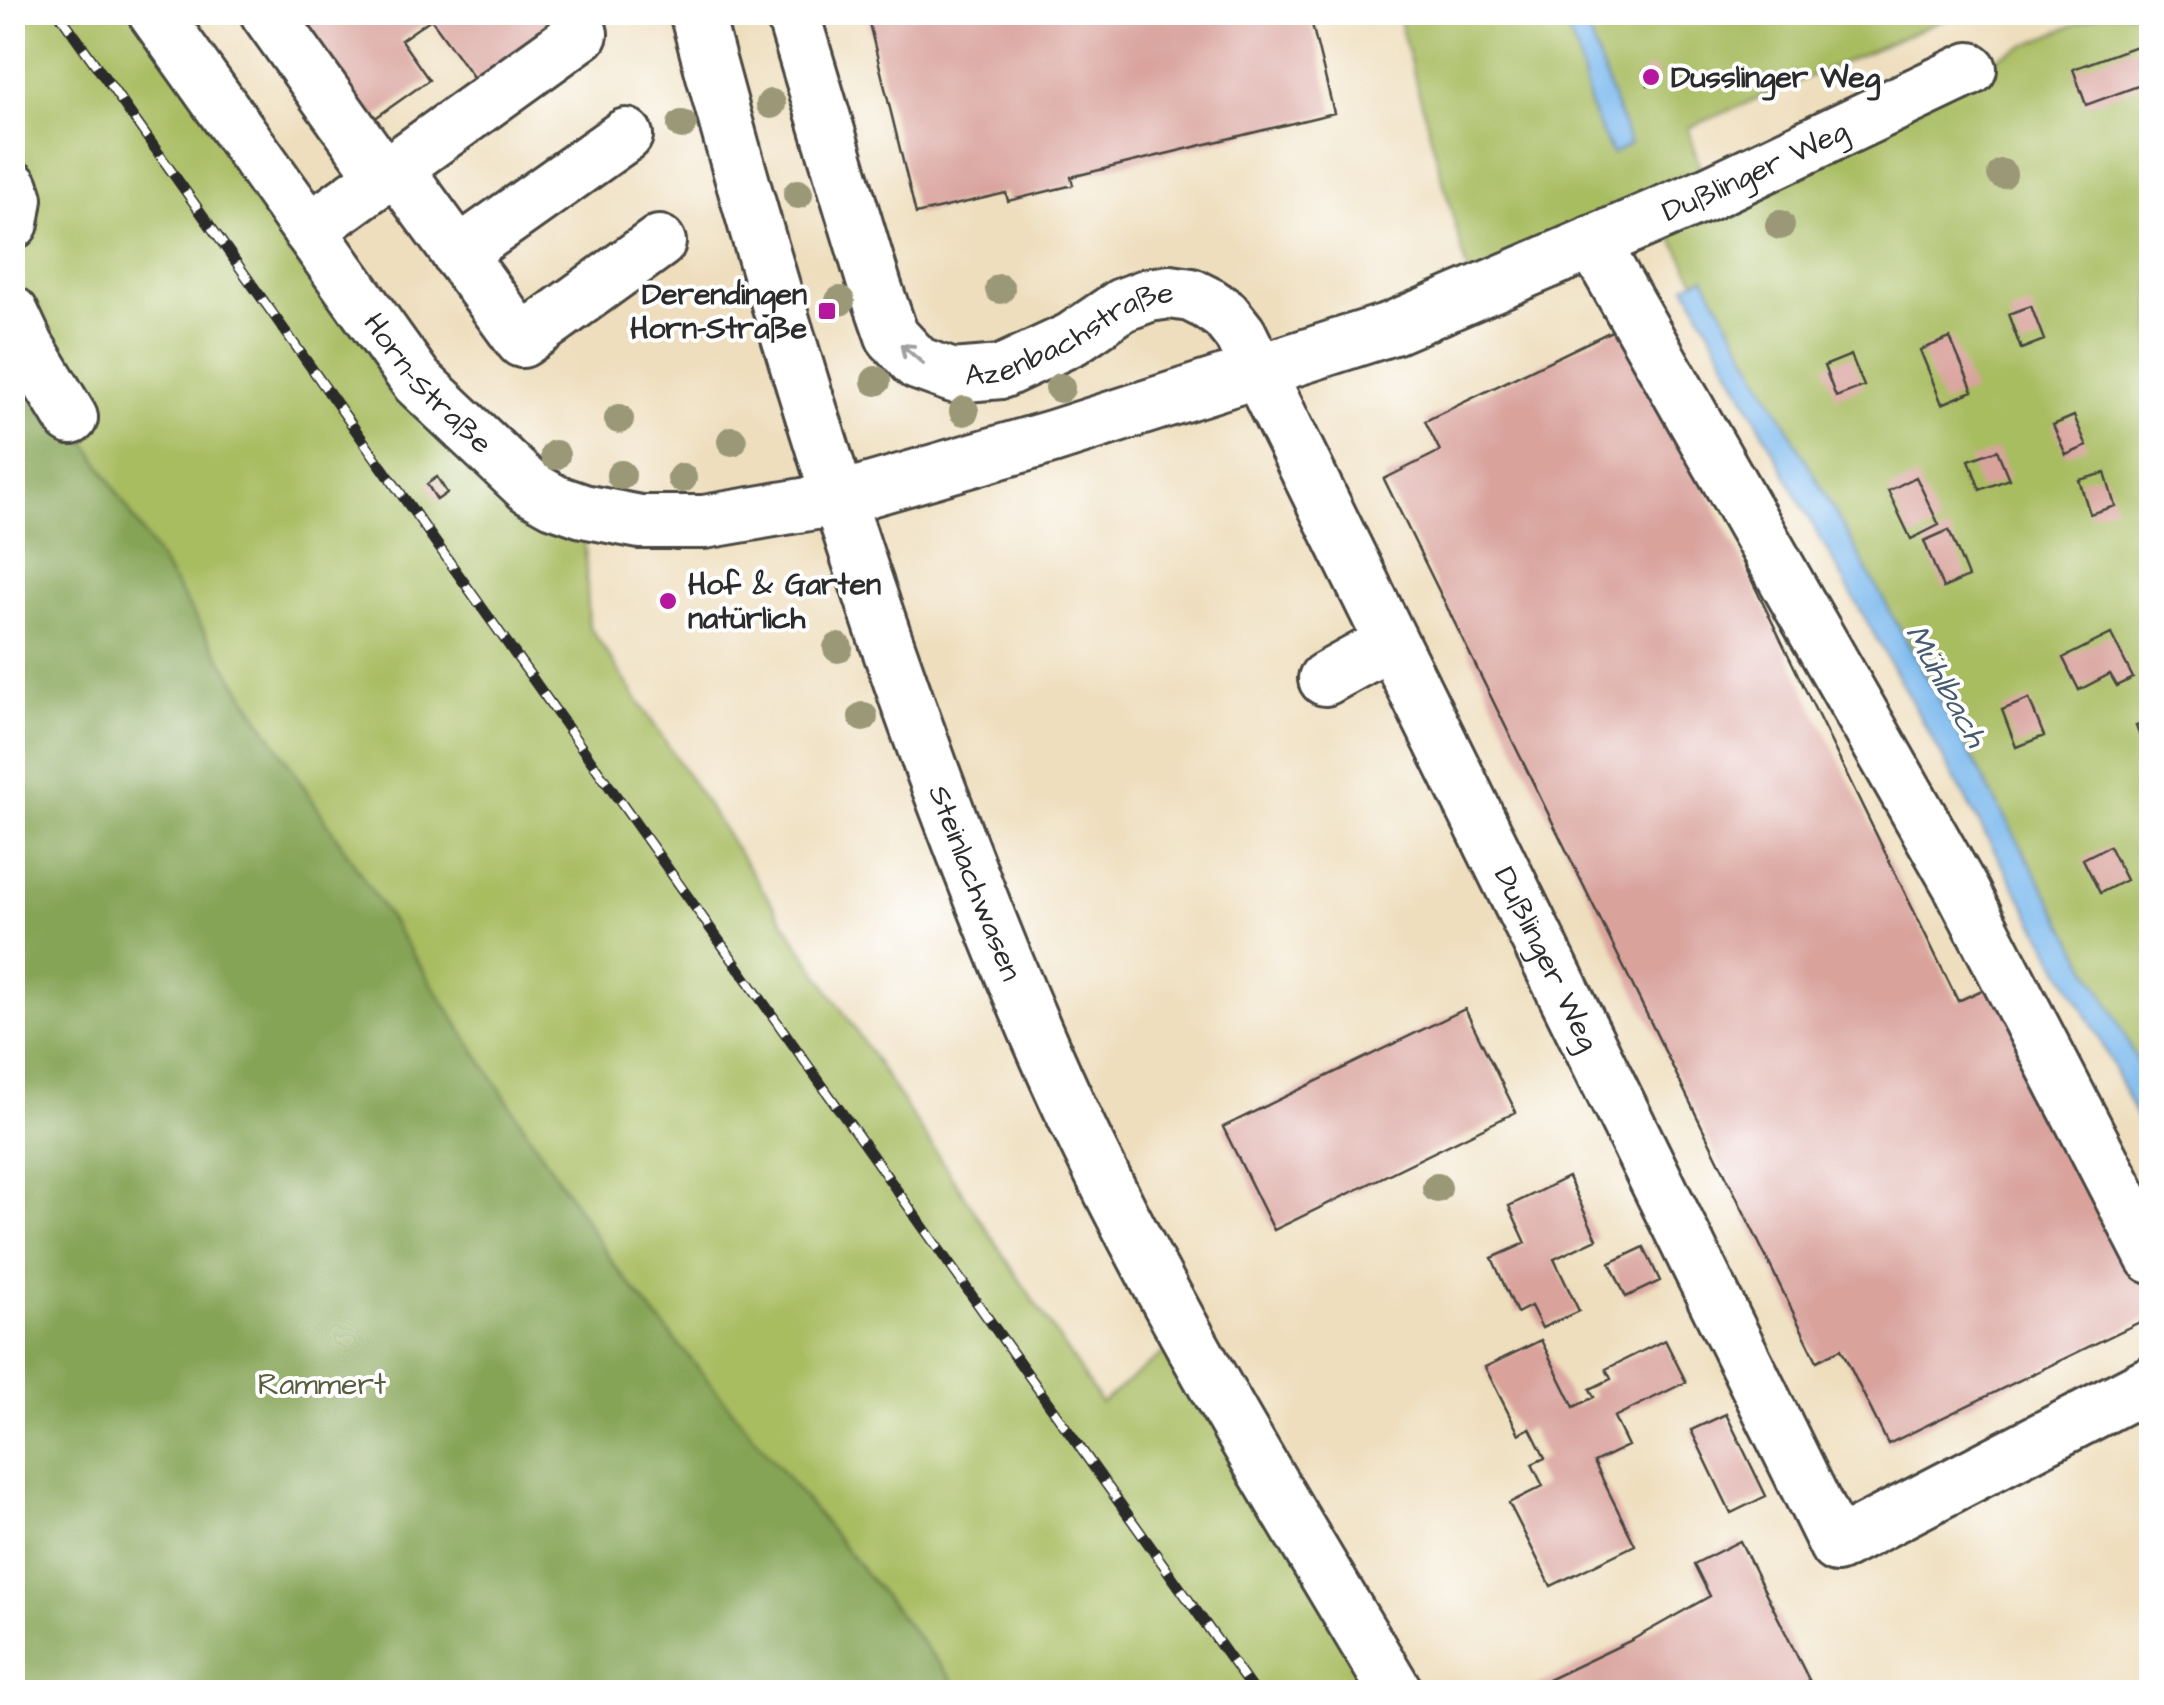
<svg xmlns="http://www.w3.org/2000/svg" width="2164" height="1705" font-family="'Architects Daughter',sans-serif">
<rect width="100%" height="100%" fill="#fff"/>
<filter id="ink" filterUnits="userSpaceOnUse"><feTurbulence type="fractalNoise" baseFrequency=".01" numOctaves="2"/><feDisplacementMap in="SourceGraphic" scale="20" xChannelSelector="R" yChannelSelector="G"/><feConvolveMatrix kernelMatrix="1 2 1 2 8 2 1 2 1" color-interpolation-filters="sRGB"/></filter>
<filter id="wash" filterUnits="userSpaceOnUse"><feTurbulence type="fractalNoise" baseFrequency=".0048" numOctaves="4" result="noise"/><feDisplacementMap in="SourceGraphic" scale="40" xChannelSelector="R" yChannelSelector="G"/><feGaussianBlur stdDeviation="2.25" result="paint"/><feColorMatrix in="noise" values="0 0 0 0 0 0 0 0 0 0 0 0 0 0 0 0 0 1.4 0 .05"/><feComposite in="paint" operator="in"/></filter>
<g filter="url(#wash)">
<rect width="100%" height="100%" fill="#eedebd"/>
<!-- green -->
<path fill="#a8bc60" stroke="#6a7446" stroke-width="2.5" d="M13 13H154L417 381 583 511 589 626 1101 1403 1185 1336 1396 1692H962L614 1265 225 665 71 418 13 313Z
M1397 13H1960L1688 128 1707 193 1970 69 2102 13H2151V1116L1659 214 1474 294Z"/>
<!-- forest -->
<path fill="#86a456" stroke="#586840" stroke-width="2.5" d="M12 313 71 418 225 665 614 1265 962 1692H13Z"/>
<!-- water -->
<path fill="#79b8ed" stroke="#52728c" stroke-width="2.5" d="M1559 13H1581L1585 23 1630 144 1612 154 1591 110 1577 51Z
M1704 277 2112 1010 2151 1090V1147L2101 1041 1798 498 1686 285Z"/>
<g id="blocks">
<!-- building -->
<path fill="#d9a39c" d="M299 12H547L556 25 476 81 431 19 401 40 429 80 364 126 289 20Z
M895 12H1309L1334 113 1071 177 1073 185 1008 201 1006 193 916 214 868 19Z
M2136 46 2149 82 2086 105 2073 69Z
M1655 68 1659 83 1648 85 1644 71Z
M2031 306 2044 340 2021 349 2008 314Z
M1626 324 1958 1001 2000 982 2152 1291V1316L1888 1444 1841 1349 1817 1361 1384 479 1440 451 1425 421Z
M1950 338 1973 391 1942 404 1920 350Z
M1851 355 1864 386 1836 397 1824 366Z
M2074 416 2087 446 2066 455 2053 425Z
M1997 450 2009 479 1980 490 1969 460Z
M2105 473 2115 506 2090 514 2079 480Z
M437 477 447 493 437 500 427 484Z
M1916 477 1939 525 1911 539 1888 491Z
M1949 530 1968 577 1943 588 1924 541Z
M2152 609V640H2151L2141 613Z
M2111 634 2133 678 2117 686 2110 674 2079 690 2063 658Z
M2029 699 2044 736 2016 747 2002 710Z
M2152 721V750L2146 752 2136 726Z
M2109 846 2126 880 2100 893 2083 859Z
M1465 1009 1516 1112 1274 1230 1223 1127Z
M1568 1177 1597 1239 1554 1259 1579 1311 1542 1328 1531 1306 1517 1313 1492 1258 1526 1243 1509 1206Z
M1644 1247 1660 1281 1626 1297 1610 1263Z
M1541 1340 1574 1407 1594 1397 1590 1389 1611 1379 1606 1369 1665 1340 1686 1382 1614 1417 1628 1446 1594 1462 1635 1545 1551 1586 1509 1503 1543 1486 1532 1464 1545 1458 1530 1428 1519 1434 1485 1367Z
M1726 1414 1766 1496 1731 1513 1691 1430Z
M1740 1541 1815 1692H1523L1632 1640 1710 1596 1694 1564Z"/>
</g>
</g>
<g filter="url(#ink)">
<use href="#blocks" fill-opacity="0" stroke="#484641" stroke-width="2.5"/>
<g fill="none" stroke-linecap="round" stroke-linejoin="round">
<!-- minor casing -->
<g stroke="#484641" stroke-width="58">
<g id="minor">
<path id="s1" d="M154 12 417 381 529 487 554 501 583 511 640 522H704L838 499 1052 437 1393 328 1707 194 1970 69"/>
<path id="s2" d="M696 12C764 267 840 520 931 767 978 893 1027 1019 1085 1140 1177 1331 1288 1511 1396 1692"/>
<path id="s3" d="M792 12 875 287 892 336 917 363 953 376 1001 372 1072 339 1122 305 1149 295 1170 292 1191 295 1209 304 1225 315 1240 334 1836 1546 2152 1382"/>
<path d="M267 13 384 177"/>
<path d="M396 168 522 341 659 242"/>
<path d="M12 187 16 199 12 223"/>
<path d="M309 230 581 34 575 12"/>
<path d="M1593 242 1962 890 2152 1257"/>
<path d="M458 254 626 135"/>
<path d="M12 313 28 347 71 418"/>
<path d="M1325 679 1390 643"/>
</g>
</g>
<!-- minor -->
<use href="#minor" stroke="#fff" stroke-width="52"/>
<!-- rail casing -->
<g stroke="#2b2b2b" stroke-width="11">
<path id="rail" d="M58 12 1254 1692"/>
</g>
<!-- rail -->
<use href="#rail" stroke="#fff" stroke-width="8" stroke-dasharray="22" stroke-linecap="butt"/>
</g>
<!-- trees -->
<g fill="#9b9877">
<circle cx="771" cy="104" r="15"/>
<circle cx="682" cy="125" r="15"/>
<circle cx="2002" cy="174" r="15"/>
<circle cx="798" cy="194" r="15"/>
<circle cx="1780" cy="225" r="15"/>
<circle cx="1000" cy="289" r="15"/>
<circle cx="840" cy="301" r="15"/>
<circle cx="876" cy="381" r="15"/>
<circle cx="1060" cy="388" r="15"/>
<circle cx="964" cy="411" r="15"/>
<circle cx="619" cy="419" r="15"/>
<circle cx="732" cy="441" r="15"/>
<circle cx="555" cy="455" r="15"/>
<circle cx="621" cy="475" r="15"/>
<circle cx="682" cy="478" r="15"/>
<circle cx="838" cy="648" r="15"/>
<circle cx="863" cy="717" r="15"/>
<circle cx="1437" cy="1188" r="15"/>
</g>
<!-- one-way arrows -->
<defs><path id="oneway-shaft" d="M-6 0H5M1.5-3L5.5 0L1.5 3" fill="none" stroke-width="1.6" stroke-linecap="round" stroke-linejoin="round" transform="scale(2.5)"/></defs>
<use stroke="#a0a0a0" href="#oneway-shaft" transform="translate(912 354) rotate(-139)"/>
</g>
<!-- markers -->
<g fill="#b5179e" stroke="#fff" stroke-width="4">
<circle cx="1651" cy="77" r="10"/>
<rect x="817" y="301" width="20" height="20" rx="5"/>
<circle cx="668" cy="601" r="10"/>
</g>
<g text-anchor="middle" stroke-width="8" stroke-linejoin="round" paint-order="stroke">
<!-- poi labels -->
<g font-size="30" font-weight="bold" fill="#2b2b2b" stroke="#fff" text-anchor="start">
<text x="1671" y="87">Dusslinger Weg</text>
<text x="807" y="304" text-anchor="end">Derendingen<tspan x="807" dy="34">Horn-Straße</tspan></text>
<text x="688" y="594">Hof &amp; Garten<tspan x="688" dy="34">natürlich</tspan></text>
</g>
<!-- street labels -->
<g font-size="30" fill="#2b2b2b" stroke="#fff">
<text dy="10" stroke="none"><textPath href="#s1" startOffset="1900">Dußlinger Weg</textPath></text>
<text dy="10" stroke="none"><textPath href="#s3" startOffset="540">Azenbachstraße</textPath></text>
<text dy="10" stroke="none"><textPath href="#s1" startOffset="462">Horn-Straße</textPath></text>
<text dy="10" stroke="none"><textPath href="#s2" startOffset="915">Steinlachwasen</textPath></text>
<text dy="10" stroke="none"><textPath href="#s3" startOffset="1432">Dußlinger Weg</textPath></text>
</g>
<!-- park labels -->
<g font-size="30" fill="#575e3e" stroke="#fff">
<text x="322" y="1394">Rammert</text>
</g>
<!-- water labels -->
<g font-size="32" font-style="italic" fill="#465c6f" stroke="#fff">
<text transform="translate(1947 685) rotate(61)" y="11">Mühlbach</text>
</g>
</g>
<!-- margin -->
<rect width="2164" height="1705" fill="none" stroke="#fff" stroke-width="50"/>
</svg>
